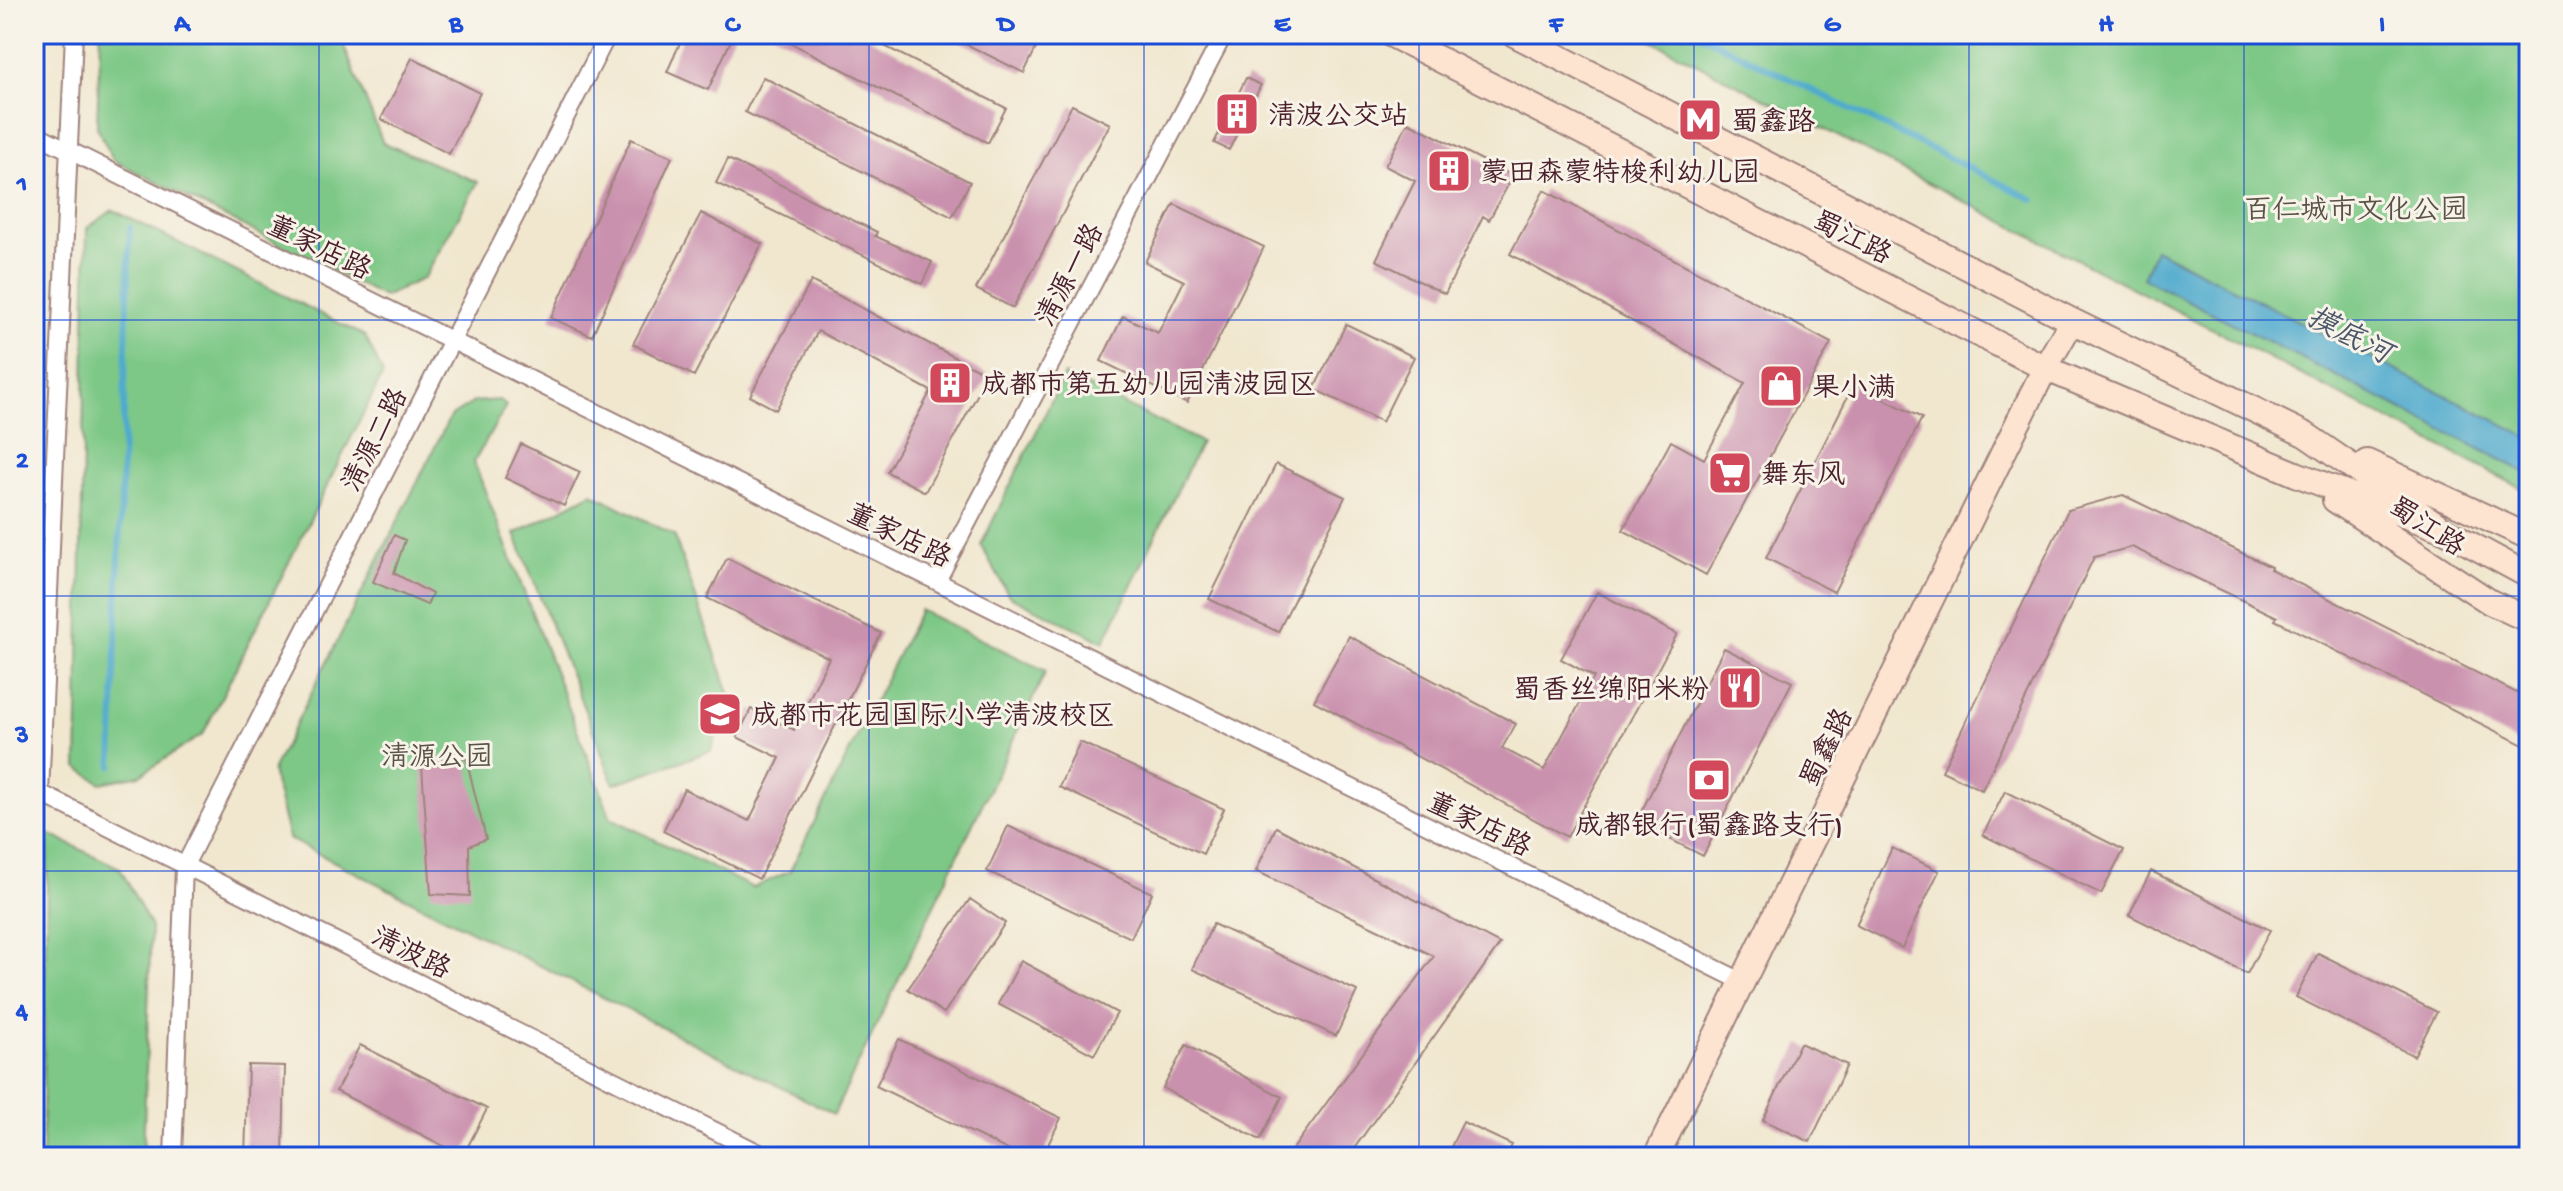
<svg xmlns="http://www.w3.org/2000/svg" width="2563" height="1191" font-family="'Gochi Hand','LXGW WenKai TC',sans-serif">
<rect width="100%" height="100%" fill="#f7f3e8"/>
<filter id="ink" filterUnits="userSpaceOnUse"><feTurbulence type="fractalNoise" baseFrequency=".0125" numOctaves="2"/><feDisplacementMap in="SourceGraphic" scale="16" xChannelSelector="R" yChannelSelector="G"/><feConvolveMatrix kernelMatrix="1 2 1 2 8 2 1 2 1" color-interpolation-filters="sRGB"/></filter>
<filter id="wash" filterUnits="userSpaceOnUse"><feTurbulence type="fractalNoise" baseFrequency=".006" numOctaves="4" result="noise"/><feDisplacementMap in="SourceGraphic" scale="32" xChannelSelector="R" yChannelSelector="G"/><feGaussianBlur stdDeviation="1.8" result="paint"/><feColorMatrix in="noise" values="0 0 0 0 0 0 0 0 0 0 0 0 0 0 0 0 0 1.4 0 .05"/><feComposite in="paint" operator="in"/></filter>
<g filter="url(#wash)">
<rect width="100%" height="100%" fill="#f1e7cf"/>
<!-- green -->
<path fill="#7dc886" stroke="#647458" stroke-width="2" d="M100 34H339L383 143 478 182 424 278 384 297 113 160 97 127Z
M1639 34H2529V492Z
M113 210 365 336 383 374 203 734 140 775 101 783 77 767 87 228Z
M1064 375 1201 442 1104 642 1009 596 981 545Z
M499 400 506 406 474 462 611 818 753 888 790 871 920 610 1046 671 834 1114 289 839 272 771 450 417 474 402Z
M592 493 674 535 729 693 711 751 614 784 515 534Z
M48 834 120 868 151 927 143 1157H42Z"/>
<!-- water -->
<path fill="#4faacd" stroke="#4c647c" stroke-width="2" d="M2155 249 2529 437V474L2143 278Z"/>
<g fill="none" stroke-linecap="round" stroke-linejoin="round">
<!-- stream -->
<path stroke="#4faacd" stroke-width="6" d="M1699 34 2034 200
M112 766 130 227"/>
</g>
<g id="blocks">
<!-- building -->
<path fill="#ca91ae" d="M684 34H734L708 90 667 72Z
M773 34H861L1006 108 988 143Z
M946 34H1043L1024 73Z
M412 58 480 93 449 154 381 119Z
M763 77 970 182 952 217 745 112Z
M1246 78 1261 85 1229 150 1214 143Z
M1072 105 1110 124 1013 308 976 289Z
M1408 122 1513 176 1489 220 1483 216 1445 294 1376 260 1415 181 1385 166Z
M631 139 672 157 592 336 551 318Z
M728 159 877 232 875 236 932 262 922 284 716 183Z
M1544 190 1831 343 1706 575 1623 530 1671 441 1704 459 1745 383 1510 254Z
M1174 204 1264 247 1187 403 1101 361 1123 316 1158 333 1184 281 1145 262Z
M701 213 762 244 694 376 633 344Z
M811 281 988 375 925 492 887 472 931 391 818 331 776 410 750 396Z
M1346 324 1414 357 1382 422 1314 389Z
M1854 384 1922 418 1834 592 1766 558Z
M521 444 580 472 564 506 505 478Z
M1276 464 1345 497 1278 632 1209 599Z
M2123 495 2271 567 2270 569 2529 699V748L2275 620 2277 617 2132 547 2094 557 1982 790 1942 771 2068 510Z
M394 535 405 540 394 573 432 594 427 605 373 582Z
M727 558 881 633 759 879 663 831 684 789 749 821 780 758 737 737 751 709 794 730 829 658 707 598Z
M1597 592 1677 634 1567 837 1314 701 1349 636 1516 724 1502 748 1544 770 1594 677 1561 659Z
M1724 648 1792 682 1703 856 1636 822Z
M1080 742 1224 809 1203 854 1059 787Z
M466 758 486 839 469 846 470 896 431 894 422 766Z
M2005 791 2124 850 2101 894 1983 835Z
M1008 826 1152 893 1131 938 987 871Z
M1276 827 1500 944 1348 1157H1287L1434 956 1256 871Z
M1892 848 1939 871 1902 948 1856 925Z
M2151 871 2270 930 2247 974 2129 915Z
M970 899 1005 923 944 1013 908 989Z
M1213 924 1357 991 1336 1036 1192 969Z
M2318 953 2437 1012 2414 1056 2296 997Z
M1021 961 1117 1013 1094 1055 998 1004Z
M899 1039 1061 1118 1042 1157H1022L876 1086Z
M1800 1043 1847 1065 1810 1142 1763 1120Z
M360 1045 487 1109 463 1156 336 1091Z
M1186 1045 1282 1097 1260 1140 1163 1088Z
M248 1065 285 1066 283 1157H245Z
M1463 1122 1512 1145 1506 1157H1446Z"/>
</g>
</g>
<g filter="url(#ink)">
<use href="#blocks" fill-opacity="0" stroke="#9e837d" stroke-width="2"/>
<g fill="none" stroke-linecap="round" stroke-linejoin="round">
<!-- street casing -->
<g stroke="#9e837d" stroke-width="20">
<path id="street" d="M34 133 1743 982
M937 581 1224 34
M34 790 767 1157
M40 793 74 34
M173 1157 184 867 608 34"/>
</g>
<!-- secondary casing -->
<g stroke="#9e837d" stroke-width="28">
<path id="secondary" d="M1390 34 2045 368 2296 474 2446 531
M1514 34 2072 321 2306 435 2446 531 2529 576
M2367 462 2529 537
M2335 500 2490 602 2529 620
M1656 1157 2045 368 2072 321"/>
</g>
<!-- street -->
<use href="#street" stroke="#fff" stroke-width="16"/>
<!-- secondary -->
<use href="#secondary" stroke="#fde4d1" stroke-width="24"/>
</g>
</g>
<!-- grid -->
<path fill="none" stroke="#1d4ed8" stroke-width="2" stroke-opacity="0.55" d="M319 34V1157M594 34V1157M869 34V1157M1144 34V1157M1419 34V1157M1694 34V1157M1969 34V1157M2244 34V1157M34 320H2529M34 596H2529M34 871H2529"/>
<!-- icons -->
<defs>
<g id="building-square" transform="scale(2.3)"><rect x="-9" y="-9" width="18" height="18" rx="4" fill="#d1495b" stroke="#f7f3e8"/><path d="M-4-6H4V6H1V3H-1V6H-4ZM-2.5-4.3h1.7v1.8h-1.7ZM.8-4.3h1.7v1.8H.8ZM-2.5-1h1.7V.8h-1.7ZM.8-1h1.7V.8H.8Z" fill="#fff"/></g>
<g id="metro-square" transform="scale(2.3)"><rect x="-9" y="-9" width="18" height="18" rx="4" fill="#d1495b" stroke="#f7f3e8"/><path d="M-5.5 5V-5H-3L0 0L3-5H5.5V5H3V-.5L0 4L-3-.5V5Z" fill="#fff"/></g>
<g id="shop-square" transform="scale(2.3)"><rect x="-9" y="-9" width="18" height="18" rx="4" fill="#d1495b" stroke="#f7f3e8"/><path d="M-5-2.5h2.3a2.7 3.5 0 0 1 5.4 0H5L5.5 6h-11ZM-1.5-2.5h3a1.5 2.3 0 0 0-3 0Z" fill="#fff"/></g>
<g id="supermarket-square" transform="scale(2.3)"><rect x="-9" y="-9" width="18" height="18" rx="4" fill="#d1495b" stroke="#f7f3e8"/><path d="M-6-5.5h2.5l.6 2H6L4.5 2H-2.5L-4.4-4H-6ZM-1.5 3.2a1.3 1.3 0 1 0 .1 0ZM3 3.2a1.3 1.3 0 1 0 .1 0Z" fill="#fff"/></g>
<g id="restaurant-square" transform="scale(2.3)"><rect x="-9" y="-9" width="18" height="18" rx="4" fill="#d1495b" stroke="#f7f3e8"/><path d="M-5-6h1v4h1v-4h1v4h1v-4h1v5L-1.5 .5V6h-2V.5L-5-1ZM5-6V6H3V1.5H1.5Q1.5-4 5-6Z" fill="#fff"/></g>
<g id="school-square" transform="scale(2.3)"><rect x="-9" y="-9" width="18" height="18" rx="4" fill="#d1495b" stroke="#f7f3e8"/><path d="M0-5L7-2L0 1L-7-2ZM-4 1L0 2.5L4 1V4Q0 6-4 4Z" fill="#fff"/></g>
<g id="bank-square" transform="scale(2.3)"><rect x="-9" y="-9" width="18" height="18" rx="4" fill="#d1495b" stroke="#f7f3e8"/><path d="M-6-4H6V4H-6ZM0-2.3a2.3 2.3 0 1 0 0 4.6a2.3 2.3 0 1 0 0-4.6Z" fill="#fff"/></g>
</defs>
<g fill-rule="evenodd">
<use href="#building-square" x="1237" y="114"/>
<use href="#metro-square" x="1700" y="120"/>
<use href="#building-square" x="1449" y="171"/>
<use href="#building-square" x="950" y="383"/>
<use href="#shop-square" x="1781" y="386"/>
<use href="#supermarket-square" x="1730" y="473"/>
<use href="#restaurant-square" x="1740" y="688"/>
<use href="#school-square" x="720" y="714"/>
<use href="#bank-square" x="1709" y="780"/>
</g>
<g text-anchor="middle" stroke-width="6" stroke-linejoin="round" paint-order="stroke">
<!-- poi labels -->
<g font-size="28" fill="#4a1f2b" stroke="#f7f3e8" text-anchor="start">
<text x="1268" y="124">清波公交站</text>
<text x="1731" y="130">蜀鑫路</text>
<text x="1480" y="181">蒙田森蒙特梭利幼儿园</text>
<text x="981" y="393">成都市第五幼儿园清波园区</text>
<text x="1812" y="396">果小满</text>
<text x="1761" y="483">舞东风</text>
<text x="1709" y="698" text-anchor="end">蜀香丝绵阳米粉</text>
<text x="751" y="724">成都市花园国际小学清波校区</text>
<text x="1709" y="834" text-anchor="middle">成都银行(蜀鑫路支行)</text>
</g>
<!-- park labels -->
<g font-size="28" fill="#595246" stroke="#f7f3e8">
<text x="2356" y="218">百仁城市文化公园</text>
<text x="437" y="765">清源公园</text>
</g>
<!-- street labels -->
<g font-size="28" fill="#4a1f2b" stroke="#f7f3e8">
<text transform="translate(1853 236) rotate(27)" y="10">蜀江路</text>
<text transform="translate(320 246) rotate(26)" y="10">董家店路</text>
<text transform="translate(1068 274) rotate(-62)" y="10">清源一路</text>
<text transform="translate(373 439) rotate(-63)" y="10">清源二路</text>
<text transform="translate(2428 525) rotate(33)" y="10">蜀江路</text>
<text transform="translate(900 534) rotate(26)" y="10">董家店路</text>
<text transform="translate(1825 747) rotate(-64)" y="10">蜀鑫路</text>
<text transform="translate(1480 823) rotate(26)" y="10">董家店路</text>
<text transform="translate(412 951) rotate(26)" y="10">清波路</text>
</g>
<!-- water labels -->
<g font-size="30" font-style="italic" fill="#4c576c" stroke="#f7f3e8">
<text transform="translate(2350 334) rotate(27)" y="10">摸底河</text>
</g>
</g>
<!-- margin -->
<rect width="2563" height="1191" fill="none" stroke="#f7f3e8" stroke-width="88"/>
<rect x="44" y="44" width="2475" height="1103" fill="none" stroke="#1d4ed8" stroke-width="3"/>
<g font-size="26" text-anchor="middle" font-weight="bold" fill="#1d4ed8">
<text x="182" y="31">A</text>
<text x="456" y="31">B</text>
<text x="732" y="31">C</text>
<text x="1006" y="31">D</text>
<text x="1282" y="31">E</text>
<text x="1556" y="31">F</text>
<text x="1832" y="31">G</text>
<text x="2106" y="31">H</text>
<text x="2382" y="31">I</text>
<text x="22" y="191">1</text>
<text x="22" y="467">2</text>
<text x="22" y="742">3</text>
<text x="22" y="1018">4</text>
</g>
</svg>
